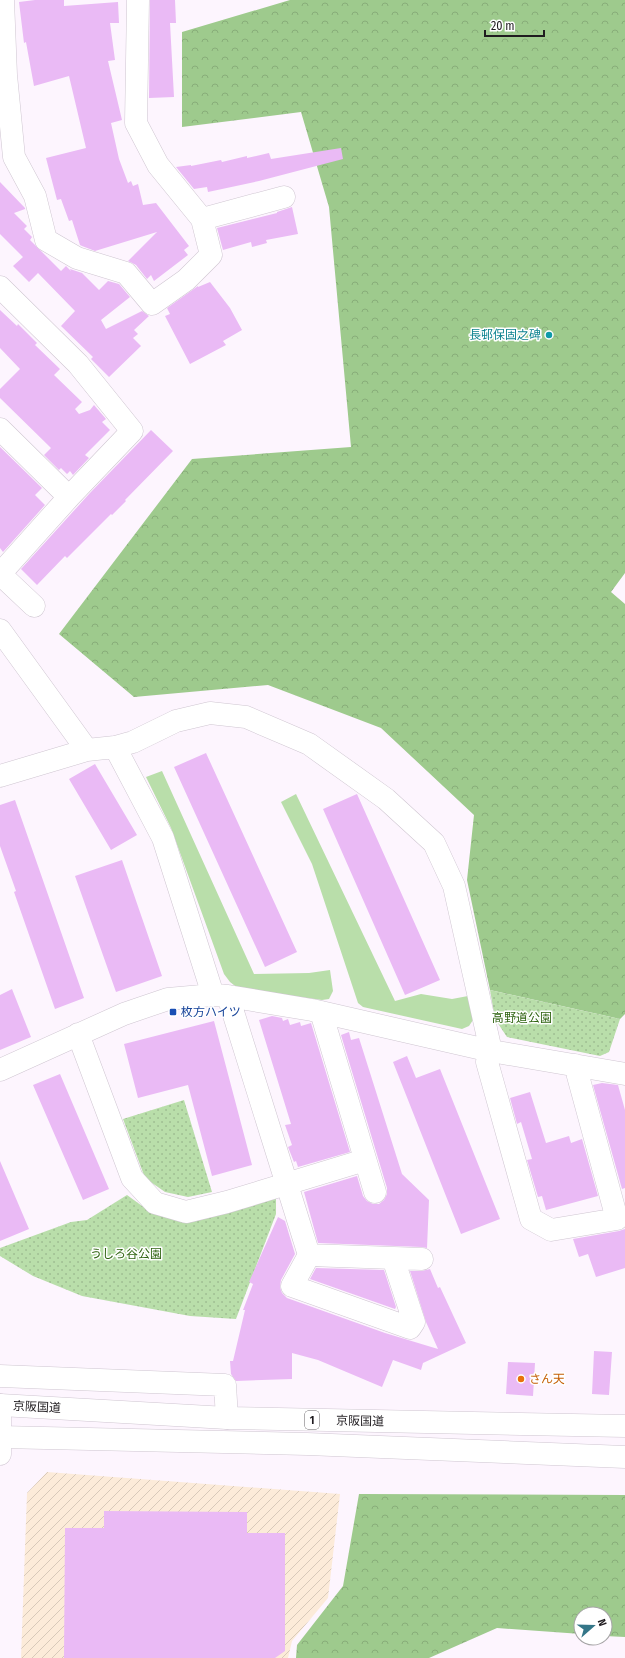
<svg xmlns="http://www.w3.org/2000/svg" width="625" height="1658" font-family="'Fira Sans Condensed','Noto Sans JP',sans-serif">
<defs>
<pattern id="industrial-furrows" width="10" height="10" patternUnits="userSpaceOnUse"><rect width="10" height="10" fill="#fcebd9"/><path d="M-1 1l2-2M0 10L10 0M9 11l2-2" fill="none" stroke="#d8c9ba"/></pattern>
<pattern id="forest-crowns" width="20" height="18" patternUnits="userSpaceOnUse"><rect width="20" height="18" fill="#9eca8d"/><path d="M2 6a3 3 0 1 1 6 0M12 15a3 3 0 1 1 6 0" fill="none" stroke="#88ad79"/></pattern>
<pattern id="park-dots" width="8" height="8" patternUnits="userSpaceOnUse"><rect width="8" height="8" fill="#b9deaa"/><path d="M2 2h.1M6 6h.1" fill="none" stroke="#9fbe92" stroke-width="1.8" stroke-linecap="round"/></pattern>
</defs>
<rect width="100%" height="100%" fill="#fdf5fe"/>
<!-- industrial -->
<path fill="url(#industrial-furrows)" d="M47 1472 340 1494 328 1598 292 1641 288 1658H21L27 1493Z"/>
<!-- green -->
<path fill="#b9deaa" d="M162 771 254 974 309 973 330 970 333 991 329 999 322 1000 239 989 230 982 224 974 171 828 146 777Z
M296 794 395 1001 421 994 452 999 468 996 473 1020 469 1026 462 1029 363 1007 358 1003 312 864 281 802Z"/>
<!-- forest -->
<path fill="url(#forest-crowns)" d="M290 0H625V573L611 592 625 604V1014L620 1019 490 990 467 880 474 815 381 728 268 685 134 697 59 634 192 459 351 447 329 207 301 112 182 127V32Z
M359 1494 625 1495V1637L605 1636V1614H581V1634L497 1628 429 1658H296L297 1645 343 1586Z"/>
<!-- park -->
<path fill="url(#park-dots)" d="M490 990 620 1019 609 1052 600 1056 507 1037 495 1019Z
M184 1100 212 1192 188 1197 165 1192 145 1178 123 1119Z
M127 1195 149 1211 276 1199V1214L236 1319 190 1316 82 1296 33 1276 0 1256V1248L71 1222 87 1220Z"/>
<!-- building -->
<path fill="#eabaf5" d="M35 0H64V6L118 2 119 23H110L115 60 108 61 122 120 111 123 119 159 128 183 131 181 133 186 138 184 143 205 156 203 189 246 184 250 188 255 154 281 151 275 147 279 136 265 128 261 157 232 95 251 82 246 80 245 72 220 69 221 61 199 57 200 46 158 86 148 69 76 34 86 26 42 24 43 19 2Z
M150 0H175L176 23H170L174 97 149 98Z
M341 148 343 159 259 181 208 192 207 187 194 189 176 167 191 165V166L221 160 222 162 247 156V158L269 153 271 159Z
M0 182 25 208V209L14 213 27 226 24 229 32 237 30 240 61 271 66 266 71 271 70 269 82 273 99 290 108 281 119 284 130 297 101 320 106 329 142 311 149 316 134 330 138 334 133 338 141 346 109 377 91 359 93 357 61 326 75 311 38 273 29 282 13 266 23 257 0 234Z
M292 207 298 234 266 240 267 243 252 247 251 242 223 250 217 228 277 213V212Z
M210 282 230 308 242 330 223 341 226 345 190 364 165 316 170 314 167 308 198 286V287Z
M0 310 17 326 18 324 37 343 35 345 60 369 54 375 82 402 75 409 79 414 90 410 94 405 106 419 102 422 110 430 85 455 89 458 73 475 70 471 67 474 61 468 59 470 44 455 51 448 0 398V389L20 369 0 348Z
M151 430 173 451 125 500 126 501 112 515 111 514 67 558 65 556 37 585 21 569 90 493Z
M0 447 42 488 35 495 45 505 3 552 0 548Z
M206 753 297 952 265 967 174 767Z
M95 764 137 835 111 850 69 779Z
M357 794 440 980 405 995 323 809Z
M15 800 84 998 55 1009 14 892 16 891 0 846V805Z
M122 860 162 976 116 992 75 876Z
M12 989 31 1037 0 1050V995Z
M272 1016 282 1018 283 1021 288 1019 290 1025 300 1022 301 1026 311 1023 350 1152 298 1167 296 1161 294 1162 288 1147 292 1145 285 1125 291 1124 259 1020Z
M214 1021 252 1165 212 1176 188 1085 138 1098 124 1044Z
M349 1032 351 1040 359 1038 402 1174 429 1200 427 1248 422 1247 318 1243 304 1192 357 1176 363 1196 367 1201 373 1204H379L384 1200 387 1194V1188L341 1035Z
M407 1056 416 1078 440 1069 500 1219 461 1234 393 1062Z
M60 1074 109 1189 83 1200 33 1085Z
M602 1083 618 1085 625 1110V1188L622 1189 593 1085Z
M530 1092 546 1143 569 1136 571 1143 582 1139 598 1196 546 1210 542 1196 538 1197 527 1160 532 1159 521 1122 517 1124 510 1098Z
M0 1161 29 1229 0 1241Z
M278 1217 285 1221 295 1254 281 1280 280 1287 282 1293 287 1298 385 1333 438 1349 426 1322 410 1271H422L430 1269 438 1288 440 1287 466 1343 423 1363 421 1370 393 1360 382 1387 318 1360 292 1353V1379L236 1381 231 1374 230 1361H233L245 1310H243L253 1284 249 1282Z
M625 1229V1268L596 1277 588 1254 579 1257 573 1239 619 1231Z
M316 1268 384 1270 396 1307 395 1309 310 1279Z
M594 1351 612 1352 609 1395 592 1394Z
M508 1362 535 1363 533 1396 506 1394Z
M104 1511 247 1512V1533H285V1651L275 1658H64L65 1528H104Z"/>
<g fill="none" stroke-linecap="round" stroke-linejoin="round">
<!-- minor casing -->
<g stroke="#cfc6d1" stroke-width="23">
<path id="minor" d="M3 0 6 75 14 157 35 196 46 240 77 258 126 273 152 304 186 280 211 255 202 219 158 165 136 123 138 0
M202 219 284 197
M0 287 78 364 132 431 69 497 0 574
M0 429 69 497
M0 574 34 606
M0 630 87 750
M115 747 163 838 213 995
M0 776 87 750 115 747 133 742 176 721 210 713 246 717 309 744 386 799 434 843 454 886 491 1051 487 1062 531 1219 551 1230 617 1219 575 1065
M228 996 309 1255 422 1259
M321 1012 375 1192
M78 1034 132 1178 155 1203 186 1212 227 1202 365 1160
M0 1070 124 1014 168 999 213 995 228 996 312 1010 491 1051 625 1074
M309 1255 292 1286 410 1328 414 1322 393 1258
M0 1376 225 1385 227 1418
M0 1454V1405"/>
</g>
<!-- highway casing -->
<g stroke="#cfc6d1" stroke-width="23">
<path id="highway" d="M0 1405 227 1418 625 1426
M0 1437 307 1444 625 1457"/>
</g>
<!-- minor -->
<use href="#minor" stroke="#fff" stroke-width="22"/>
<!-- highway -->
<use href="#highway" stroke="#fff" stroke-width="22"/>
</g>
<!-- markers -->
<circle fill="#0f9aa8" stroke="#fff" stroke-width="1.5" cx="549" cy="335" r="4"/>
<rect fill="#1a4fb4" stroke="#fff" stroke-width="1.5" x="169" y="1008" width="8" height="8" rx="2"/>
<circle fill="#e8710a" stroke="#fff" stroke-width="1.5" cx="521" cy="1379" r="4"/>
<g text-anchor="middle" stroke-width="3" stroke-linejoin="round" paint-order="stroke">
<!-- shield labels -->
<rect fill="#fff" stroke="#625f62" stroke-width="1" x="305" y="1411" width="14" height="18" rx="3"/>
<g font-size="11" font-weight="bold" fill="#1f1b1f">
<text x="312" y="1424">1</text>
</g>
<!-- culture labels -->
<g font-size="12" fill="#0d838f" stroke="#fff" text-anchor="end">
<text x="541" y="339">長邨保固之碑</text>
</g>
<!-- transit labels -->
<g font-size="12" fill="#164399" stroke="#fff" text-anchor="start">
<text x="181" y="1016">枚方ハイツ</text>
</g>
<!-- park labels -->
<g font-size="12" fill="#2f6411" stroke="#fff">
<text x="522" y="1022">高野道公園</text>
<text x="126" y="1258">うしろ谷公園</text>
</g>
<!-- food labels -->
<g font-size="12" fill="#c56008" stroke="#fff" text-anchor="start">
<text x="529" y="1383">さん天</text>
</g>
<!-- street labels -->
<g font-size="12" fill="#1f1b1f" stroke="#fff">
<text transform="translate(37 1407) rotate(3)" y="4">京阪国道</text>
<text transform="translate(360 1421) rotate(1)" y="4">京阪国道</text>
</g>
</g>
<!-- north arrow -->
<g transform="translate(593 1626) rotate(70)"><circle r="19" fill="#ffffff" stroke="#a5a4a5"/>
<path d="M0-3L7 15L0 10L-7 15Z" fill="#347688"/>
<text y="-6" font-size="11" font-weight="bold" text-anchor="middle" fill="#1f1b1f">N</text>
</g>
<!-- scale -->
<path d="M485 30v6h59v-6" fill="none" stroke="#1f1b1f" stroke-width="2"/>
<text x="491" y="30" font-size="12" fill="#1f1b1f" stroke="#ffffff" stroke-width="3" paint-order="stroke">20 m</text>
</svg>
